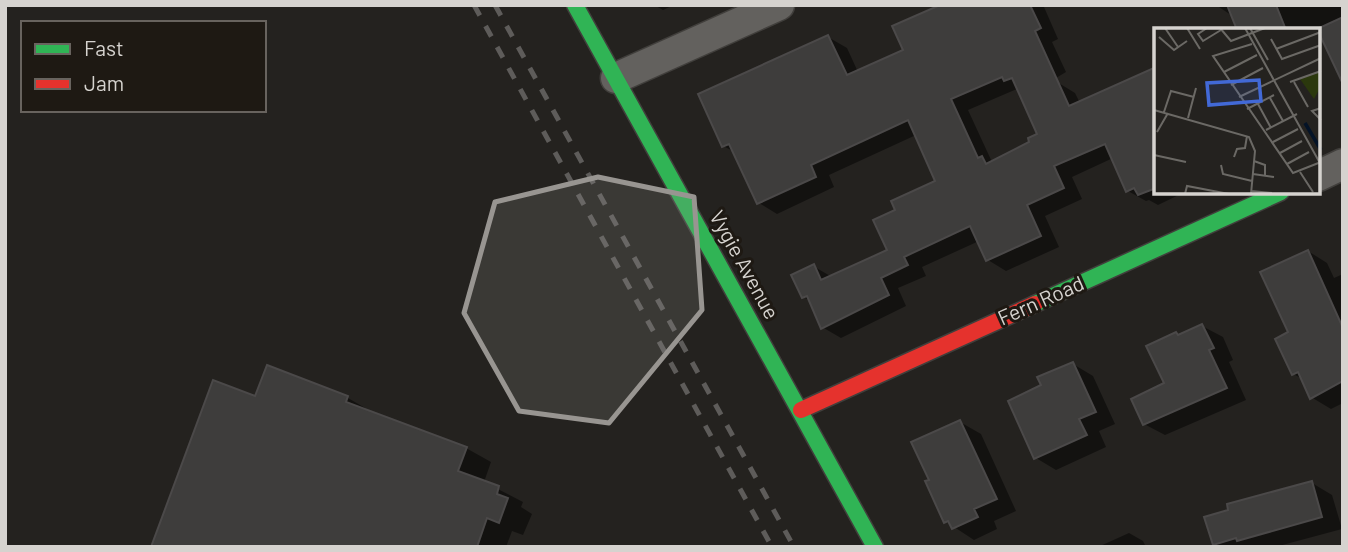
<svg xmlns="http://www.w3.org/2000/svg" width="1348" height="552" font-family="Barlow,sans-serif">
<rect width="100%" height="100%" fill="#24221f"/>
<!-- shadow -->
<path fill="#0007" fill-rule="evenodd" d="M654 5H674L663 10Z
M1006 5H1040L1044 7 1058 39 1052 42 1066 72 1046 84 1057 82 1075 93 1080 103 1156 69V192H1185L1158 205 1149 200 1146 201 1128 191 1113 158 1072 177 1082 199 1045 216 1059 247 1006 271 988 260 979 241 922 267 926 276 898 288 906 306 841 338 822 327 811 301 803 297 813 266 832 277 889 251 897 211 937 182 916 135 829 175 834 187 777 214 759 203 735 152 723 146 828 37 847 48 858 72ZM1019 88 1039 135 1032 142 992 162 968 110Z
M1216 5H1343V80L1324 40 1318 42V30H1239L1234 17Z
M1308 251 1327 263 1334 278 1343 274V403L1331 409 1311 397 1303 379 1293 374 1290 333Z
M1202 326 1223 337 1233 360 1229 362 1246 400 1165 435 1144 424 1166 384 1176 334 1180 336Z
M1073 364 1093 376 1115 424 1099 431 1106 447 1056 470 1036 458 1044 386Z
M268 368 348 398 372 412 466 448 491 462 484 482 523 502 521 507 532 514 523 535 512 531 506 547H160L256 398Z
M960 422 981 434 1016 511 994 521 997 529 974 540 945 521Z
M1312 483 1332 495 1342 529 1275 547H1220L1214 544Z
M1129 533 1143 541 1146 547H1098Z"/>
<!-- building -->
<path fill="#3e3d3c" stroke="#4b4949" stroke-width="2" fill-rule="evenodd" d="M940 5H1030L1041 28 1035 31 1069 106 1156 67V188L1138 195 1134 188 1126 192 1105 144 1054 166 1064 188 1027 205 1041 236 986 261 970 226 904 257 908 265 881 278 889 295 821 329 807 296 802 298 791 275 814 264 821 280 887 250 873 220 895 210 891 201 935 181 908 120 811 165 816 177 757 204 729 144 722 147 698 94 828 35 847 75 903 50 892 26ZM1002 77 1004 81 1012 78 1037 134 1028 138 1029 142 986 164 982 156 978 158 951 99Z
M1227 5H1276L1286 30H1237Z
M1343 17V84L1317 29Z
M1308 250 1343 328V381L1310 399 1298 372 1292 375 1275 339 1288 332 1260 272Z
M1202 324 1214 348 1209 350 1227 388 1143 425 1131 399 1164 383 1146 346 1176 332 1178 335Z
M1073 362 1096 412 1079 419 1087 435 1034 459 1008 401 1041 385 1037 377Z
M267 365 348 396 346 402 467 447 458 471 499 486 497 494 508 498 499 523 487 518 477 547H151L213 380 255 396Z
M960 420 997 499 974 509 978 517 952 529 948 521 944 523 925 481 929 480 911 442Z
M1312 481 1322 517 1237 541 1236 538 1213 545 1204 517 1228 510 1227 504Z"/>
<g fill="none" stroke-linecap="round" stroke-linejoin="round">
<!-- street casing -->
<g stroke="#413f3c" stroke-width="33">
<path id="street" d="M616 78 779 5
M1318 176 1343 164"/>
</g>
<!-- fast casing -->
<g stroke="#413f3c" stroke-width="19">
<path id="fast" d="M575 5 875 547
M1035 304 1281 192"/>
</g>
<!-- jam casing -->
<g stroke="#413f3c" stroke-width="19">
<path id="jam" d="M801 410 1035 304"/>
</g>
<!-- street -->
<use href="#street" stroke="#63615e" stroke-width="30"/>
<!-- fast -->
<use href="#fast" stroke="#30b455" stroke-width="16"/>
<!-- jam -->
<use href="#jam" stroke="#e5322d" stroke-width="16"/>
<!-- rail -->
<path stroke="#5e5c5a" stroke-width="5" stroke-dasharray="12 12" stroke-linecap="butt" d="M474 5 772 547
M495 5 794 547"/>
</g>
<!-- marked area -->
<path fill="#989591" fill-opacity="0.2" stroke="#989591" stroke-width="5" stroke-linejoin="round" d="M598 177 694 197 702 310 609 423 519 411 464 313 495 202Z"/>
<g text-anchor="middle" stroke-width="6" stroke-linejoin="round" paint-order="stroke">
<!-- street labels -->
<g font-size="21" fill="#d6d3cf" stroke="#1e1913">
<text transform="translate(744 265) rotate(61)" y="7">Vygie Avenue</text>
<text transform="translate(1041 301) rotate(-24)" y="7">Fern Road</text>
</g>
</g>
<!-- overview -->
<g transform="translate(1154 28)">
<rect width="166" height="166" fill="#24221f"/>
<path d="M166 44V60L160 71 146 51Z" fill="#2b380d"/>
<path fill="none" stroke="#041327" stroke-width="3.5" d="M151 95 167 122"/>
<path fill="none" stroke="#6b6965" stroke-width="2" d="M11 0 24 19M33 0 46 21M53 0 44 6 49 13 67 2M66 0 77 13 111 0M91 0 167 137M96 0 114 32M5 9 20 22 33 13M117 11 128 31 167 17M98 16 59 28 139 145 167 134M122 21 167 4M70 44 103 27M136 54 167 43M140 54 154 79M77 57 109 40M85 69 167 30M116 70 129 93M104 76 117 100M167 80 158 83 167 92M93 81 120 67M0 82 95 109 101 123 97 166M10 84 17 63 40 69M34 90 42 60M112 102 143 86M3 104 14 85M119 114 144 101M126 125 148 113M0 127 32 134M80 129 83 121 91 120 93 108M100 133 111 137V147M133 136 155 124M67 137 69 146 98 153M146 144 159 164M99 146 120 149M97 163 118 165M31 166 33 158 75 166"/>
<path fill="#4269d6" fill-opacity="0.15" stroke="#4269d6" stroke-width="3.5" d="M105 52 107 73 55 77 53 55Z"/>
<rect width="166" height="166" fill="none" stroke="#d6d3cf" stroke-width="3.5"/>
</g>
<!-- border -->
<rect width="1348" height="552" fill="none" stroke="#d6d3cf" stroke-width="14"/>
<!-- legend -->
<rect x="21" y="21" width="245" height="91" fill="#1e1913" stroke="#68635e" stroke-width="2"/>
<rect x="35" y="44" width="35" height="10" fill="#30b455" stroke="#68635e" stroke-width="2"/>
<text x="84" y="56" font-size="21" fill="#d6d3cf">Fast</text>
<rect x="35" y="79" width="35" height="10" fill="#e5322d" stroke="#68635e" stroke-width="2"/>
<text x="84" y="91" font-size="21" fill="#d6d3cf">Jam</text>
</svg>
